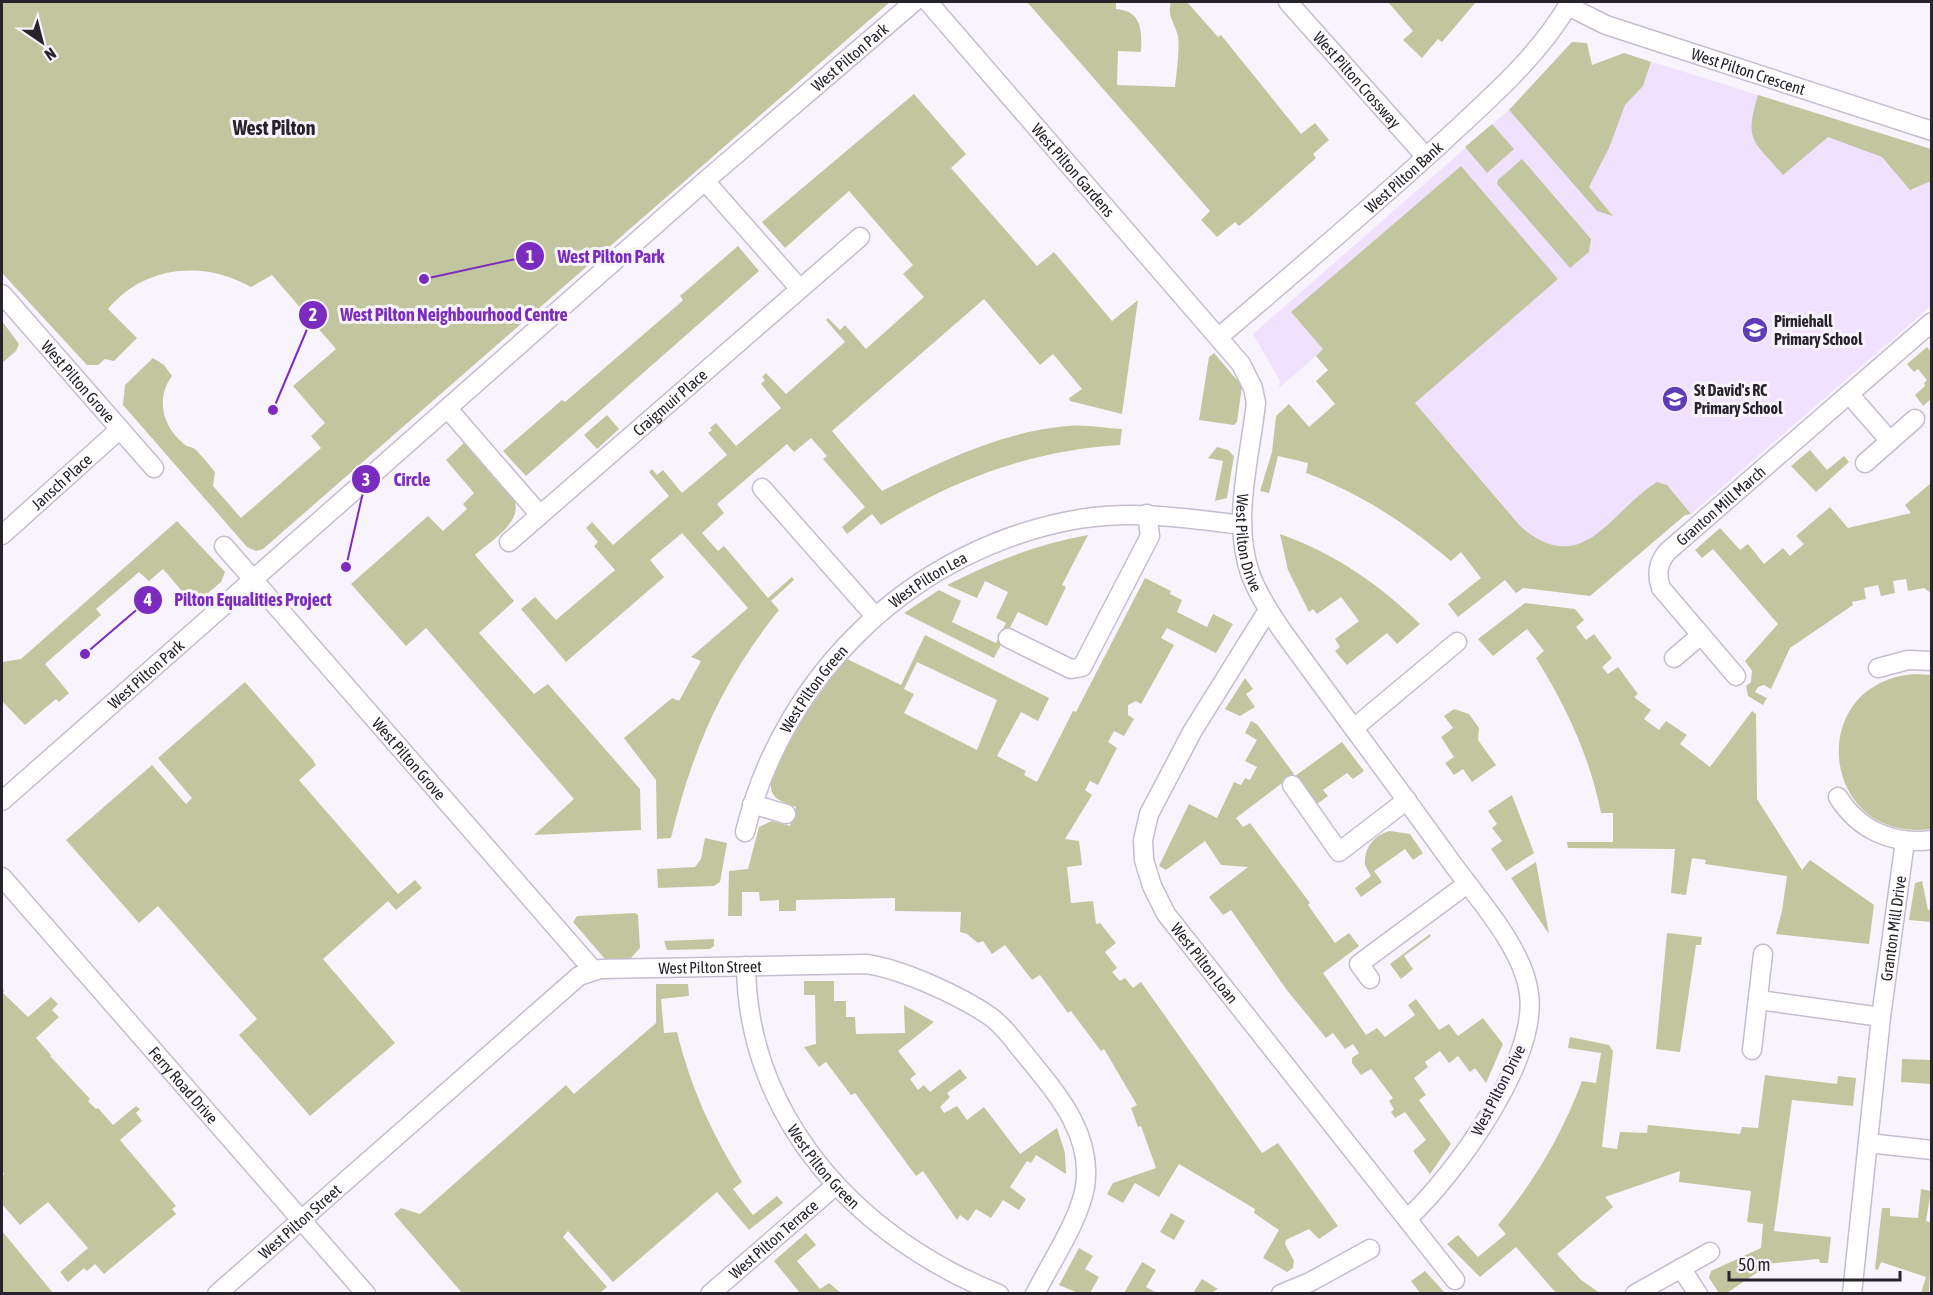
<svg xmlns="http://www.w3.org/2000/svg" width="1933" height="1295" font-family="'Asap Condensed',sans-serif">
<rect width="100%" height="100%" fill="#f8f4fd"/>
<!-- built -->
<path fill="#f0e2ff" d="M1572 42 1587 43 1592 65 1624 53 1931 149V306L1691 514 1685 515 1590 596 1523 588 1516 593 1316 356 1279 388 1280 381 1253 334 1509 110Z"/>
<!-- green -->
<path fill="#c2c69f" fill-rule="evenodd" d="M2 2H890L263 549 256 551 247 547 123 405 125 385 153 358 164 365 172 376C155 399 163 427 184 444 188 448 192 446 196 450 203 457 209 465 215 472L213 486 241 518 321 448 311 436 325 423 293 386 336 349 272 275 251 287C204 260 144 265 108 309L137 338 114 361 105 359 98 365H87L2 273Z
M1027 2H1116V9C1142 11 1142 30 1141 52L1118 51 1117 85 1175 87C1176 77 1181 42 1177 33 1174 22 1167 16 1171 2H1187L1218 37 1221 35 1301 134 1315 123 1329 140 1313 154 1316 158 1249 218 1239 226 1235 222 1217 237 1201 220 1210 211Z
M1388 2H1476L1442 42 1438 39 1422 58 1403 40 1413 31Z
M1572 42 1587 43 1592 65 1624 53 1651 62 1643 86 1625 105 1609 148 1589 187 1613 216 1597 211 1509 110Z
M914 94 966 154 951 168 1037 266 1054 252 1112 321 1138 300 1122 414 1070 401 1069 398 1082 389 1053 354 1040 365 984 299 832 431 882 491C939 462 1001 432 1067 426 1084 424 1104 428 1122 429L1120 445C1034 450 953 479 881 525L872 514 847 534 842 527 865 507 823 459 827 456 811 438 794 452 787 444 717 504 724 513 702 533 718 551 724 546 768 598 792 577 794 580 771 601 779 610C722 681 692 750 671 838L657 839 656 780 624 738 672 698 679 701 701 661 691 657 748 608 682 533 650 560 664 577 566 662 521 609 535 597 556 620 615 570 594 546 598 542 586 528 592 522 613 545 669 496 649 472 652 469 657 475 663 470 682 493 727 455 708 433 712 430 710 428 716 423 736 446 781 408 761 384 765 380 762 377 766 373 786 394 845 342 826 320 828 318 840 330 845 325 866 349 924 297 903 274 913 265 849 191 785 248 762 222Z
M1758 95 1931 149V181L1910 190 1882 157 1828 137 1783 175C1753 140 1744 142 1758 95Z
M1492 124 1514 149 1487 173 1465 147Z
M1522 159 1591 239 1589 252 1570 268 1497 184 1498 180Z
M1461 166 1558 279 1415 403 1521 527C1584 579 1608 513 1657 482L1667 485 1691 514 1685 515 1590 596 1523 588 1516 593 1505 580 1458 617 1448 604 1481 578 1461 552 1451 561C1407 524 1360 493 1306 473L1308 463 1278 456 1269 493 1260 491 1272 452 1276 416 1289 404 1309 427 1335 404 1316 381 1328 370 1316 356 1323 349 1291 312Z
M738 246 759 271 526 476 503 451 562 400 565 402 680 303 683 300 680 296Z
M2 321 19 344 16 351 2 363Z
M1927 347 1931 352V399L1923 406 1915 395 1925 386 1924 383 1927 380 1918 369 1914 372 1907 364Z
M1214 353 1242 386 1237 422 1234 425 1199 420 1209 357Z
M607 415 619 429 597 449 584 435Z
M464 443 515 502C521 524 489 542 475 555L514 601 479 633 534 694 548 684 640 789 641 830 534 835 574 799 426 628 406 646 351 584 428 516 443 531 467 509 463 504 474 493 446 460Z
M1217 447 1228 450 1234 456 1227 498 1215 501 1223 461 1208 458Z
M1810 450 1827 470 1844 456 1849 462 1816 492 1791 466Z
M1931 483V593L1924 588 1908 591 1906 579 1893 581 1895 593 1881 596 1878 585 1864 588 1866 599 1852 602 1853 605 1790 648 1771 689 1764 685 1758 687 1755 692 1767 698 1763 705 1748 696 1746 686 1751 682 1752 671 1745 661 1778 624 1713 549 1702 558 1695 550 1720 528 1740 550 1748 544 1764 564 1783 548 1790 556 1804 544 1796 536 1830 507 1848 528 1911 513 1905 505Z
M177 521 225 572 221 582 194 605 163 569 149 581 139 572 96 609 101 615 45 664 69 693 59 702 56 699 25 725 2 701V662L21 659Z
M1280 534C1334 553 1379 584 1420 624L1397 644 1387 633 1347 665 1335 651 1340 647 1335 639 1359 621 1341 597 1317 614 1313 609 1309 612 1288 570Z
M1088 535 1062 585 1066 587 1047 626 1018 612 994 658 904 613 939 590 961 601 952 622 996 643 1006 623 996 618 1008 592 985 581 977 598 947 585C992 562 1038 544 1088 535Z
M1145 578 1171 591 1170 594 1182 600 1177 612 1207 627 1213 614 1233 624 1216 653 1167 628 1161 638 1174 645 1141 704 1136 701 1128 705V715L1134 719 1124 736 1114 731 1108 742 1117 748 1098 785 1090 781 1085 790 1092 795 1065 839 1079 841 1082 865 1067 867 1071 903 1093 901 1096 924 1100 923 1116 943 1105 952 1117 968 1112 972 1120 981 1125 978 1133 988 1141 982 1262 1153 1278 1143 1338 1226 1319 1239 1309 1229 1286 1240 1285 1244 1294 1261 1293 1268 1287 1272 1263 1258 1279 1230 1254 1213 1255 1209 1179 1164 1159 1197 1135 1183 1123 1203 1107 1194 1113 1183 1156 1168 1141 1126 1138 1127 1131 1108 1137 1105 1104 1049 1101 1051 1071 1011 1068 1013 1040 975 1032 980 1005 945 992 954 983 941 978 943 967 934 960 932 961 912 895 911V898L796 900V911H779V900L760 901 759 892H742V916H728L729 871 748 869 759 827 772 821 790 826 796 807C779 801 767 797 772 777L799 724 845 658 901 685 925 635 1049 698 1038 721 1021 712 997 756 1026 771 1024 775 1037 782 1073 711 1076 712ZM917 662 997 700 977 750 904 713 914 694 904 689Z
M1525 603 1575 609 1584 620 1576 627 1586 640 1594 634 1612 658 1602 667 1608 674 1618 667 1638 694 1634 697 1651 710 1644 719 1659 730 1666 721 1687 735 1680 744 1710 767 1752 711 1756 714 1757 799 1802 870 1810 860 1874 905 1869 944 1776 934 1782 911 1787 876 1705 864 1706 860 1692 858 1686 895 1671 893 1675 849 1568 848 1567 842H1613V813H1601C1590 757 1566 706 1536 658L1544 651 1527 629 1493 656 1478 639Z
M1914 674 1932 675 1931 829C1820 844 1803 683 1914 674Z
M1245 678 1253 689 1246 694 1255 707 1240 716 1225 709Z
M245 682 313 760 316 765 299 780 398 894 415 880 422 888 396 910 388 901 323 959 395 1043 310 1116 239 1035 257 1019 158 906 139 923 66 840 152 765 186 804 192 798 158 758Z
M1454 709 1469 714 1479 728 1478 740 1496 765 1472 782 1463 769 1454 775 1445 763 1454 757 1441 737 1453 728 1444 716Z
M1251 721 1257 724 1294 774 1236 818 1243 827 1250 823 1310 903 1308 905 1335 943 1349 933 1359 946 1323 973 1366 1035 1377 1028 1385 1037 1415 1015 1408 1005 1416 999 1439 1030 1449 1024 1458 1036 1483 1018 1503 1044 1486 1083 1475 1068 1470 1072 1458 1056 1449 1063 1440 1051 1425 1062 1428 1067 1414 1078 1426 1095 1419 1100 1451 1144 1430 1174 1413 1151 1426 1140 1405 1112 1395 1118 1391 1112 1394 1109 1389 1101 1393 1098 1371 1069 1361 1075 1352 1063V1058L1359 1053 1353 1044 1345 1049 1333 1033 1326 1038 1286 989 1231 910 1223 915 1209 897 1248 867 1221 865 1205 841 1166 870 1159 866 1189 804 1217 818 1234 782 1241 785 1245 778 1250 780 1257 767 1245 761 1257 740 1245 733Z
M1342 742 1364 771 1353 779 1347 773 1323 790 1328 796 1317 804 1295 776Z
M1512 795 1534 853 1506 871 1491 849 1502 841 1492 828 1497 824 1488 811Z
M1390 831 1410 834 1423 853 1413 860 1405 849 1374 871 1382 882 1361 897 1355 888 1371 876 1365 865C1364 848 1374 835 1390 831Z
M705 838 727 843 720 882 714 886 658 888 657 869 695 867 701 859Z
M1536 862 1549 934 1511 878Z
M1922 881 1928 910 1931 909V922L1909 920 1915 883Z
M635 913 638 915 640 948 630 959H605L573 922 577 916Z
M1667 933 1702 937 1701 945H1696L1680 1052 1656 1049Z
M1430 934 1431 936 1404 956 1413 969 1401 979 1390 964Z
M714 939V946L710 949 667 950 664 941Z
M804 981H834V1001H846V1017H855L856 1034 905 1033 904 1005 934 1022 898 1051 916 1074 910 1079 918 1090 924 1085 930 1092 960 1069 967 1078 947 1093 950 1097 940 1107 944 1113 957 1106 967 1120 984 1107 1020 1154 1057 1128 1065 1153 1066 1174 1036 1155 1031 1163 1027 1161 1010 1187 1026 1199 1019 1210 1003 1200 991 1218 976 1209 968 1221 960 1215 957 1220 923 1171 916 1176 855 1093 851 1095 826 1062 819 1067 804 1047 816 1044 815 995H804Z
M656 984H688L689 996 661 999 664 1033 677 1032C690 1086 712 1135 742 1182L733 1189 753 1215 777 1196 783 1203 749 1230 717 1192 613 1282 568 1231 563 1237 607 1287 600 1293H462L394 1214 401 1208 420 1214 566 1085 574 1094 656 1023Z
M2 987 4 990 3 993 28 1017 51 997 58 1004 52 1010 59 1017 36 1038 51 1055 50 1056 90 1099 88 1101 96 1109 98 1108 113 1125 136 1106 140 1109 136 1113 142 1121 120 1140 176 1206 172 1209 176 1214 104 1274 95 1264 87 1271 84 1268 68 1282 60 1272 88 1248 48 1202 20 1225 2 1204V1177L4 1174 2 1171Z
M1570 1037 1609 1045 1613 1051 1602 1147 1617 1149 1620 1132 1647 1133 1648 1125 1740 1134 1742 1127 1758 1128 1765 1075 1837 1084 1838 1076 1856 1078 1853 1106 1792 1100 1774 1231 1831 1237 1828 1263H1820L1819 1259 1765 1264V1267L1727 1293H1719L1709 1278 1711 1271 1761 1248 1763 1224 1747 1222 1751 1191 1679 1182 1680 1171 1605 1197 1613 1207 1557 1254 1581 1280 1600 1293H1556L1516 1247 1480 1277 1447 1244 1458 1235 1478 1257 1506 1234 1498 1225C1535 1181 1562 1134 1582 1081L1596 1083 1601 1053 1568 1048Z
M1902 1059 1931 1060V1084L1901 1082Z
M1921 1189 1931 1191 1926 1221 1932 1223 1929 1293H1921L1926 1277 1881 1262 1878 1270 1875 1269 1882 1208H1890V1216L1918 1218Z
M1171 1213 1185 1221 1174 1240 1160 1232Z
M2 1231 53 1293H2Z
M806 1233 816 1245 797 1261 820 1289 829 1283 841 1293H800L774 1261Z
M1079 1248 1093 1256 1085 1269 1099 1277 1090 1293H1078L1059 1285Z
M1142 1262 1156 1270 1146 1287 1157 1293H1124Z
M1425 1271 1445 1293H1420L1411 1281Z
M1202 1279 1218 1289 1211 1293H1193Z"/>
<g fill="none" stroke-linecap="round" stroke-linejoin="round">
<!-- minor casing -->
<g stroke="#c6bcd0" stroke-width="21">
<g id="minor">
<path id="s1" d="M928 2 1241 364 1253 388 1256 403C1250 458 1231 522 1251 576 1259 596 1271 614 1283 632 1339 709 1396 785 1452 863 1478 899 1524 949 1529 994 1538 1061 1454 1176 1407 1219"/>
<path id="s2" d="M1288 2 1426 157"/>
<path id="s3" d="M1568 6 1606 25 1932 131"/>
<path d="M705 181 800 289"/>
<path id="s4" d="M2 294 154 468"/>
<path id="s5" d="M1220 336C1296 271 1372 207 1446 139 1491 97 1539 56 1570 2"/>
<path d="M1849 394 1890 441"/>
<path d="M448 409 540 515"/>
<path d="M1865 463 1915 419"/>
<path d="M762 488 875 616"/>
<path id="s6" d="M2 535 120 429"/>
<path id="s7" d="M509 542 860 237"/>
<path id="s8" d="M224 546 594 971"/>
<path id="s9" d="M1268 610 1192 732 1149 814 1143 840 1144 860 1152 886 1166 914 1455 1280"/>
<path d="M1008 638 1071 669 1082 667 1150 536 1147 514"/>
<path d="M1674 658 1701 635"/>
<path d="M1878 668 1908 660 1932 661"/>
<path id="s10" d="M1736 676 1661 588C1656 574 1658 563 1667 552L1932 322"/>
<path d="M1354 728 1457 642"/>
<path d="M1292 785 1339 852 1407 800"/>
<path d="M1838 797C1859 830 1892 845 1932 840"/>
<path id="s11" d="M2 801 705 181 914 2"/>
<path d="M752 804 786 814"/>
<path id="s12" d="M745 832C784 672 916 547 1079 519 1135 510 1187 518 1242 525"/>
<path id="s13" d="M2 877 366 1294"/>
<path id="s14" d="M746 966C748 1122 861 1239 999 1294"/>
<path d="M1370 979 1359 964 1467 884"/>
<path d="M1759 1000 1881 1017"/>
<path d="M1752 1050 1763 954"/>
<path d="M1868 1143 1932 1150"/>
<path d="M1681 1268 1698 1294"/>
<path id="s15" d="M217 1294 579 976 600 969 866 964C902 969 961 996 991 1017 1006 1028 1016 1044 1028 1058 1058 1095 1093 1135 1085 1187 1079 1221 1051 1262 1035 1294"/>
<path id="s16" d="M710 1294 836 1185"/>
<path d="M1281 1294 1310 1282 1370 1249"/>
<path d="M1635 1294 1710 1252"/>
<path id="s17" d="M1852 1294 1881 1017 1905 841"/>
</g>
</g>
<!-- minor -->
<use href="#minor" stroke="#fff" stroke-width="18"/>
</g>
<!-- icons -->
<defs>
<g id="school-disc" transform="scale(1.35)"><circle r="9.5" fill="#5e3eb6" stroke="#f8f4fd"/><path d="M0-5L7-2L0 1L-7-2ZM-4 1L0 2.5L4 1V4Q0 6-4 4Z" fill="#fff"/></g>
</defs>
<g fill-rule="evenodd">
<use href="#school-disc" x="1755" y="330"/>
<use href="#school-disc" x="1675" y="399"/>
</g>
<g text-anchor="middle" stroke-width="6" stroke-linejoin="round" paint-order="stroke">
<!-- street labels -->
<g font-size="16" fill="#26232a" stroke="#f8f4fd">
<text dy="6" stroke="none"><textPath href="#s11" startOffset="1128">West Pilton Park</textPath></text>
<text dy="6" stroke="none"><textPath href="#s3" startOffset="192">West Pilton Crescent</textPath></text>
<text dy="6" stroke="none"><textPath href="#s2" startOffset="104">West Pilton Crossway</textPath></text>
<text dy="6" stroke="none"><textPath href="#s1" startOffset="222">West Pilton Gardens</textPath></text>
<text dy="6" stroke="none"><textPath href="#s5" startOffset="243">West Pilton Bank</textPath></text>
<text dy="6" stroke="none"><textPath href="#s4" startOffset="116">West Pilton Grove</textPath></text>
<text dy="6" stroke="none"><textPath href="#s7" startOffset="213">Craigmuir Place</textPath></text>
<text dy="6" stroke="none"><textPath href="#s6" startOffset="80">Jansch Place</textPath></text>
<text dy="6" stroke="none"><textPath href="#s10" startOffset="225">Granton Mill March</textPath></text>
<text dy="6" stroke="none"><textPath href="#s1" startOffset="662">West Pilton Drive</textPath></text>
<text dy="6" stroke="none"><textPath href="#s12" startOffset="320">West Pilton Lea</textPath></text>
<text dy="6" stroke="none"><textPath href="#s11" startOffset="192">West Pilton Park</textPath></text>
<text dy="6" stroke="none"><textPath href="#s12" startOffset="160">West Pilton Green</textPath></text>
<text dy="6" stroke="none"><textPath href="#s8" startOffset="282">West Pilton Grove</textPath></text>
<text dy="6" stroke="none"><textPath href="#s17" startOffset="368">Granton Mill Drive</textPath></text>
<text dy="6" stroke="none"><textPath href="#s9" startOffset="404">West Pilton Loan</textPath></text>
<text dy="6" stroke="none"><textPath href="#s15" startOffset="614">West Pilton Street</textPath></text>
<text dy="6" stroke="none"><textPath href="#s13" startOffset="276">Ferry Road Drive</textPath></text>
<text transform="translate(1498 1090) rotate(-63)" y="6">West Pilton Drive</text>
<text dy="6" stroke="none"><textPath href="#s14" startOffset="220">West Pilton Green</textPath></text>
<text dy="6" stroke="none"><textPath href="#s15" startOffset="110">West Pilton Street</textPath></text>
<text dy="6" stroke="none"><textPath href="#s16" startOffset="84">West Pilton Terrace</textPath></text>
</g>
<!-- poi labels -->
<g font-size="16" font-weight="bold" fill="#26232a" stroke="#f8f4fd" text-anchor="start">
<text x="1774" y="327">Pirniehall<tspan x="1774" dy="18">Primary School</tspan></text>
<text x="1694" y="396">St David's RC<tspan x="1694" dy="18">Primary School</tspan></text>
</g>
<!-- quarter labels -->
<g font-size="20" font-weight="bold" fill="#26232a" stroke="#f8f4fd">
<text x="274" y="135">West Pilton</text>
</g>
</g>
<!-- callouts -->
<path fill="none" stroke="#7b2cbf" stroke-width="2" d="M424 279L530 256M273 410L313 315M346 567L366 479M85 654L148 600"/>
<g fill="#7b2cbf" stroke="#f8f4fd" stroke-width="2">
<circle cx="424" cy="279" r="6"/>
<circle cx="273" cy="410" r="6"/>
<circle cx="346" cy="567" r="6"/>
<circle cx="85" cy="654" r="6"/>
<circle cx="530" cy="256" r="15"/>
<circle cx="313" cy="315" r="15"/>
<circle cx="366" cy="479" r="15"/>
<circle cx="148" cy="600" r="15"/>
</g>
<g font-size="18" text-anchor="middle" font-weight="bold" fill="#fff">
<text x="530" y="263">1</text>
<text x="313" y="321">2</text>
<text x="366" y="486">3</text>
<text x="148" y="606">4</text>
</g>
<g font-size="18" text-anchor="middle" font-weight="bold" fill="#7b2cbf" stroke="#f8f4fd" stroke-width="6" stroke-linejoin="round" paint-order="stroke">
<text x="611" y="263">West Pilton Park</text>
<text x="454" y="321">West Pilton Neighbourhood Centre</text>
<text x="412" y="486">Circle</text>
<text x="253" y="606">Pilton Equalities Project</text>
</g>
<!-- border -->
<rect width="1933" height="1295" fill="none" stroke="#26232a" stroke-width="6"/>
<!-- north arrow -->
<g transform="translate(42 42) rotate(145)" stroke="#f8f4fd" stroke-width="4.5" paint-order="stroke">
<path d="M0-4.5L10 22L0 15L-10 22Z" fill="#26232a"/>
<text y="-9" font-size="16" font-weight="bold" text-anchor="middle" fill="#26232a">N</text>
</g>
<!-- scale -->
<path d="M1729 1271v9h171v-9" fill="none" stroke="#26232a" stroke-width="3"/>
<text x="1738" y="1271" font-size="18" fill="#26232a" stroke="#f8f4fd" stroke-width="4.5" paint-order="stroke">50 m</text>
</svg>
